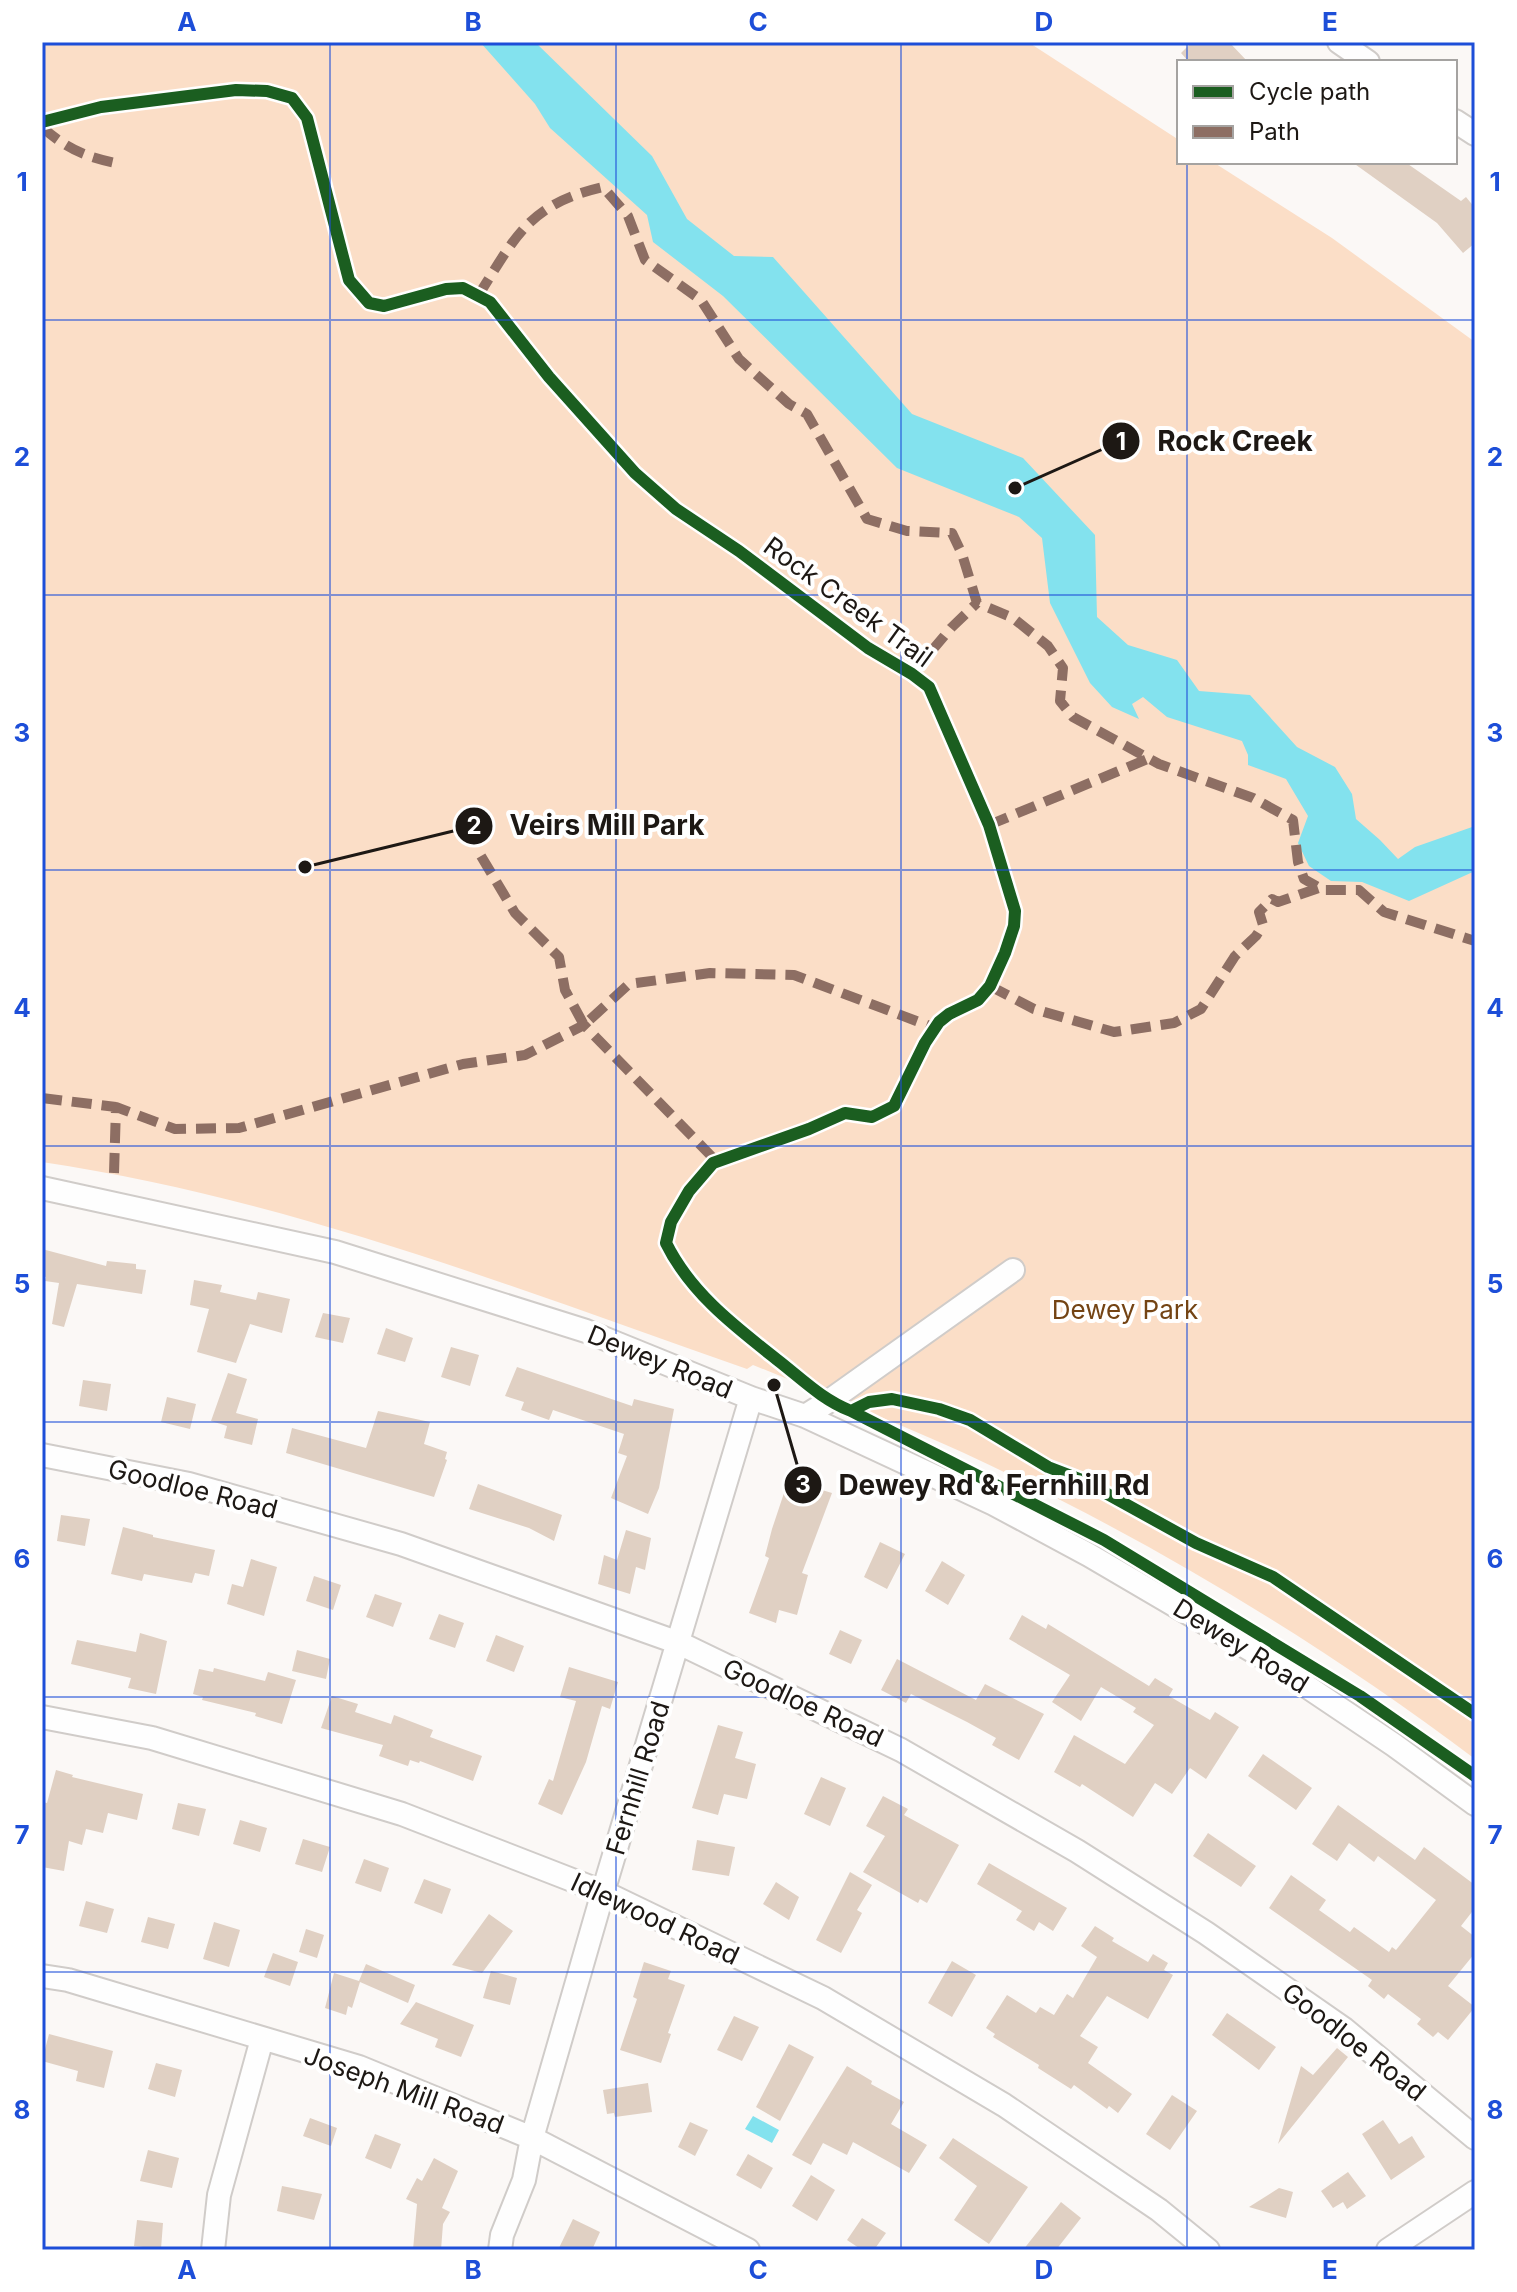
<svg xmlns="http://www.w3.org/2000/svg" width="1517" height="2292" font-family="Inter,sans-serif">
<rect width="100%" height="100%" fill="#fbf8f6"/>
<!-- green -->
<path fill="#fbdec7" d="M42 42H1028L1179 140V162H1213L1332 238 1475 342V1759C1317 1640 1143 1536 964 1453 903 1425 840 1401 778 1375L753 1365 747 1369C516 1288 285 1198 42 1162Z"/>
<!-- water -->
<path fill="#83e2ee" d="M480 42H535L652 156 687 219 734 256 773 257 912 414 1023 458 1095 535 1097 617 1128 645 1177 660 1199 691 1250 695 1297 747 1335 767 1352 794 1356 819 1380 840 1398 859 1415 847 1475 826V871L1409 901 1362 882 1331 881 1309 866 1298 843 1308 816 1286 779 1248 765V755L1242 741 1167 717 1143 697 1132 704 1139 719 1112 707 1090 683 1050 603 1042 538 1019 517 897 468 723 296 653 242 647 215 550 128 535 104Z
M753 2116 779 2130 772 2143 745 2129Z"/>
<!-- building -->
<path fill="#e0d0c3" d="M1192 42H1229L1248 62H1189L1181 53Z
M1352 162H1405L1461 201 1466 197 1475 208V243L1463 253 1437 223Z
M42 1249 106 1266 107 1261 136 1264V1269L146 1270 142 1294 77 1284 64 1327 52 1324 59 1283 45 1281 46 1277 42 1276Z
M194 1280 222 1285 220 1292 256 1300 258 1292 290 1299 282 1333 250 1324 236 1363 197 1352 209 1309 190 1305Z
M323 1313 350 1318 343 1343 315 1337Z
M386 1328 413 1338 405 1362 377 1354Z
M451 1347 479 1355 470 1386 441 1377Z
M517 1367 632 1406 634 1399 674 1409 659 1488 648 1514 611 1498 627 1456 618 1453 624 1434 553 1410 549 1420 521 1410 524 1402 505 1396Z
M228 1373 247 1379 236 1413 258 1419 252 1445 224 1438 227 1426 211 1421Z
M83 1380 111 1384 107 1411 79 1406Z
M167 1397 196 1404 190 1429 161 1422Z
M378 1411 430 1422 424 1444 447 1452 445 1459 447 1460 434 1497 286 1453 292 1428 366 1448Z
M792 1469 815 1477 812 1487 832 1493 802 1573 808 1575 797 1615 779 1610 776 1623 749 1613 769 1558 765 1556 772 1529Z
M478 1484 562 1515 554 1541 529 1528 469 1509Z
M61 1515 90 1519 85 1546 57 1541Z
M123 1527 153 1535V1537L215 1550 209 1576 195 1573 192 1583 144 1574 142 1581 111 1574Z
M626 1530 651 1538 645 1570 636 1567 630 1594 598 1584 604 1555 617 1560Z
M880 1542 905 1554 887 1589 864 1577Z
M251 1559 277 1567 264 1616 227 1604 232 1584 243 1587Z
M942 1561 965 1575 948 1605 925 1591Z
M314 1576 341 1585 333 1610 306 1601Z
M375 1594 402 1603 393 1627 366 1617Z
M439 1614 464 1623 455 1648 429 1639Z
M1022 1615 1046 1629 1048 1624 1149 1686 1155 1678 1173 1689 1169 1696 1210 1720 1215 1712 1239 1727 1206 1779 1190 1768 1172 1794 1155 1783 1133 1817 1082 1784 1080 1787 1054 1772 1074 1735 1125 1764 1154 1725 1133 1712 1136 1708 1101 1687 1081 1721 1052 1702 1070 1675 1009 1639Z
M840 1630 862 1640 851 1664 829 1654Z
M140 1633 167 1641 156 1694 128 1688 131 1678 71 1664 77 1640 136 1652Z
M496 1635 524 1646 514 1672 486 1661Z
M297 1650 330 1659 326 1679 292 1671Z
M897 1659 976 1700 985 1684 1044 1714 1019 1760 992 1745 996 1738 967 1722 911 1694 906 1703 881 1690Z
M569 1667 618 1682 610 1709 602 1706 586 1762 562 1815 538 1804 549 1779 553 1781 576 1701 560 1697Z
M214 1668 265 1681 268 1672 296 1680 282 1724 255 1716 256 1713 202 1700 203 1697 193 1694 199 1669 213 1672Z
M332 1696 358 1704 355 1712 391 1724 394 1715 433 1730 430 1737 482 1756 473 1781 420 1761 419 1763 410 1760 408 1766 379 1756 383 1745 321 1728Z
M718 1725 743 1732 735 1758 756 1764 747 1799 724 1794 718 1815 692 1808Z
M1263 1754 1312 1788 1296 1810 1248 1776Z
M56 1770 73 1775 72 1777 143 1794 137 1820 108 1813 103 1833 86 1829 82 1845 69 1841 64 1871 42 1867V1802L47 1803Z
M821 1777 846 1788 830 1826 804 1814Z
M883 1796 908 1809 904 1815 959 1845 927 1903 920 1899 918 1903 863 1872 885 1836 866 1826Z
M178 1803 206 1809 199 1836 172 1829Z
M1338 1805 1415 1860 1424 1847 1475 1885V1908L1461 1926 1475 1937V1953L1448 1986 1475 2007 1448 2040 1438 2032 1433 2037 1417 2024 1421 2019 1388 1994 1384 1999 1368 1986 1372 1980 1269 1908 1291 1875 1326 1900 1319 1910 1350 1932 1354 1927 1389 1952 1392 1947 1396 1950 1436 1900 1378 1856 1374 1862 1349 1843 1337 1861 1312 1844Z
M240 1820 267 1828 260 1852 233 1844Z
M1208 1833 1256 1866 1241 1887 1193 1856Z
M303 1839 330 1847 322 1872 295 1864Z
M697 1840 735 1847 729 1876 692 1870Z
M364 1859 389 1868 381 1892 355 1883Z
M989 1863 1067 1908 1053 1931 1039 1922 1034 1931 1016 1920 1022 1911 977 1884Z
M850 1872 872 1885 857 1910 862 1913 841 1953 816 1940Z
M424 1879 451 1889 442 1914 414 1903Z
M776 1882 799 1897 789 1920 763 1904Z
M86 1901 114 1909 107 1933 79 1926Z
M489 1914 513 1931 482 1973 452 1965Z
M148 1917 175 1924 168 1949 141 1942Z
M214 1922 240 1930 229 1967 203 1959Z
M1095 1926 1114 1938 1112 1941 1148 1962 1153 1954 1168 1963 1164 1970 1173 1975 1148 2019 1107 1996 1080 2036 1098 2047 1088 2063 1132 2094 1118 2113 1109 2106 1107 2109 1074 2085 1071 2089 1038 2068 1039 2065 993 2037 995 2034 986 2028 1007 1995 1036 2013 1040 2007 1054 2015 1067 1994 1073 1998 1097 1957 1081 1946Z
M306 1929 324 1935 317 1958 299 1952Z
M273 1953 298 1962 290 1986 264 1977Z
M952 1961 976 1975 952 2017 928 2003Z
M644 1962 671 1971 668 1979 685 1985 668 2033 671 2034 661 2063 620 2050 637 1999 633 1997Z
M366 1964 415 1985 408 2003 360 1982 352 2008 348 2006 346 2015 325 2008 334 1973 359 1981Z
M491 1971 517 1978 510 2005 483 1998Z
M416 2002 474 2025 461 2057 435 2047 438 2039 400 2024Z
M1227 2013 1276 2047 1259 2070 1212 2035Z
M734 2016 759 2027 742 2061 717 2050Z
M49 2034 113 2051 104 2088 76 2081 78 2071 42 2061Z
M789 2044 814 2057 780 2121 756 2107Z
M1337 2048 1348 2057 1278 2144 1301 2066 1313 2075Z
M156 2063 182 2070 175 2097 148 2089Z
M847 2066 872 2081 871 2084 904 2102 891 2124 927 2145 909 2173 853 2142 847 2155 823 2143 811 2165 792 2155Z
M648 2083 652 2112 615 2117 614 2113 607 2114 603 2090Z
M1172 2095 1197 2111 1170 2150 1146 2134Z
M310 2118 337 2128 331 2146 303 2136Z
M1383 2120 1399 2144 1412 2136 1425 2157 1391 2180 1362 2134Z
M690 2122 708 2130 695 2156 678 2147Z
M375 2134 401 2144 391 2169 365 2158Z
M953 2138 1028 2187 989 2244 954 2220 977 2186 939 2158Z
M148 2150 179 2158 172 2188 140 2181Z
M748 2154 773 2168 761 2189 736 2175Z
M434 2158 458 2171 442 2208 450 2212 443 2224 441 2250H413L417 2204 406 2199 417 2178 422 2181Z
M1348 2172 1366 2196 1347 2209 1343 2202 1333 2208 1321 2191Z
M811 2175 835 2190 817 2221 792 2206Z
M282 2186 322 2194 314 2220 277 2211Z
M1279 2188 1293 2192 1286 2218 1249 2207Z
M1061 2202 1081 2218 1056 2250H1023Z
M862 2218 886 2233 874 2250H862L847 2240Z
M573 2219 600 2232 592 2250H558Z
M137 2220 163 2223 161 2249 134 2246Z"/>
<g fill="none" stroke-linecap="round" stroke-linejoin="round">
<!-- minor casing -->
<g stroke="#d0ccc9" stroke-width="26">
<path id="minor" d="M1339 42 1368 62
M1455 121 1475 134
M42 1188 335 1252 586 1331 751 1398 805 1416 994 1504 1089 1555 1263 1657 1394 1745 1475 1804
M805 1416 829 1401 1013 1270
M42 1455 189 1484 401 1544 679 1643 901 1750 1077 1851 1206 1933 1344 2029 1475 2138
M42 1717 152 1738 402 1814 603 1892 823 1998 1004 2105 1159 2210 1208 2250
M42 1976 68 1980 359 2067 532 2138 748 2250
M213 2250 219 2195 262 2039
M500 2250 502 2235 524 2180 532 2138 603 1892 751 1398
M1388 2250 1475 2192"/>
</g>
<!-- minor -->
<use href="#minor" stroke="#fefefe" stroke-width="22"/>
<!-- quiet -->
<path stroke="#8d6e63" stroke-width="10" stroke-dasharray="20 10" stroke-linecap="butt" d="M42 127C68 150 86 157 120 164
M478 296C516 236 529 204 603 187L628 216 645 260 701 300 739 359 789 404 807 414 867 519 907 531 952 533 962 554 977 603 1013 618 1048 646 1063 668 1060 701 1073 717 1159 764 1253 798 1293 820 1298 862 1304 879 1323 890H1359L1384 912 1475 941
M912 674 951 628 977 603
M989 825 1150 758
M481 856 515 913 559 957 565 990 584 1025 629 984 710 973 794 975 935 1028
M990 986 1034 1009 1114 1032 1174 1023 1201 1009 1235 956 1256 936 1263 925 1259 912 1272 899 1278 902 1319 888
M42 1098 116 1107
M114 1173 116 1107 175 1129 239 1128 463 1064 525 1055 584 1025 717 1162"/>
<!-- cycleway casing -->
<g stroke="#fff" stroke-width="17">
<path id="cycleway" d="M42 122 101 107 236 90 267 91 292 98 307 118 349 280 369 303 384 306 446 289 463 288 490 302 549 377 635 473 676 509 739 551 868 648 912 674 929 687 989 825 1015 911 1014 926 1005 953 990 986 978 1000 949 1014 939 1022 925 1043 894 1106 872 1117 845 1113 809 1129 713 1163 689 1191 671 1222 666 1243C691 1294 737 1328 780 1362 804 1381 823 1400 851 1411L869 1402 892 1399 939 1409 970 1420 1048 1467 1082 1480 1196 1543 1273 1577 1475 1714
M851 1411 1104 1540 1360 1696 1475 1776"/>
</g>
<!-- cycleway -->
<use href="#cycleway" stroke="#1b5e20" stroke-width="12"/>
</g>
<!-- grid -->
<path fill="none" stroke="#1d4ed8" stroke-width="2" stroke-opacity="0.55" d="M330 42V2250M616 42V2250M901 42V2250M1187 42V62M1187 162V2250M42 320H1475M42 595H1475M42 870H1475M42 1146H1475M42 1422H1475M42 1697H1475M42 1972H1475"/>
<g text-anchor="middle" stroke-width="8" stroke-linejoin="round" paint-order="stroke">
<!-- street labels -->
<g font-size="26" fill="#1d1814" stroke="#fff">
<text transform="translate(848 602) rotate(36)" y="9">Rock Creek Trail</text>
<text transform="translate(660 1362) rotate(22)" y="9">Dewey Road</text>
<text transform="translate(193 1489) rotate(14)" y="9">Goodloe Road</text>
<text transform="translate(1241 1646) rotate(32)" y="9">Dewey Road</text>
<text transform="translate(803 1703) rotate(25)" y="9">Goodloe Road</text>
<text transform="translate(638 1778) rotate(-73)" y="9">Fernhill Road</text>
<text transform="translate(655 1919) rotate(25)" y="9">Idlewood Road</text>
<text transform="translate(1354 2042) rotate(38)" y="9">Goodloe Road</text>
<text transform="translate(404 2090) rotate(20)" y="9">Joseph Mill Road</text>
</g>
<!-- park labels -->
<g font-size="26" fill="#744414" stroke="#fff">
<text x="1125" y="1319">Dewey Park</text>
</g>
</g>
<!-- callouts -->
<path fill="none" stroke="#1d1814" stroke-width="3" d="M1015 488L1121 441M305 867L474 826M774 1385L803 1485"/>
<g fill="#1d1814" stroke="#fff" stroke-width="3">
<circle cx="1015" cy="488" r="8"/>
<circle cx="305" cy="867" r="8"/>
<circle cx="774" cy="1385" r="8"/>
<circle cx="1121" cy="441" r="20"/>
<circle cx="474" cy="826" r="20"/>
<circle cx="803" cy="1485" r="20"/>
</g>
<g font-size="24" text-anchor="middle" font-weight="bold" fill="#fff">
<text x="1121" y="450">1</text>
<text x="474" y="834">2</text>
<text x="803" y="1493">3</text>
</g>
<g font-size="28" text-anchor="middle" font-weight="bold" fill="#1d1814" stroke="#fff" stroke-width="8" stroke-linejoin="round" paint-order="stroke">
<text x="1235" y="451">Rock Creek</text>
<text x="607" y="835">Veirs Mill Park</text>
<text x="994" y="1495">Dewey Rd &amp; Fernhill Rd</text>
</g>
<!-- border -->
<rect width="1517" height="2292" fill="none" stroke="#ffffff" stroke-width="88"/>
<!-- legend -->
<rect x="1177" y="60" width="280" height="104" fill="#ffffff" stroke="#a5a3a1" stroke-width="2"/>
<rect x="1193" y="86" width="40" height="12" fill="#1b5e20" stroke="#a5a3a1" stroke-width="2"/>
<text x="1249" y="100" font-size="24" fill="#1d1814">Cycle path</text>
<rect x="1193" y="126" width="40" height="12" fill="#8d6e63" stroke="#a5a3a1" stroke-width="2"/>
<text x="1249" y="140" font-size="24" fill="#1d1814">Path</text>
<rect x="44" y="44" width="1429" height="2204" fill="none" stroke="#1d4ed8" stroke-width="3"/>
<g font-size="26" text-anchor="middle" font-weight="bold" fill="#1d4ed8">
<text x="187" y="31">A</text>
<text x="473" y="31">B</text>
<text x="758" y="31">C</text>
<text x="1044" y="31">D</text>
<text x="1330" y="31">E</text>
<text x="22" y="191">1</text>
<text x="1495" y="191">1</text>
<text x="22" y="466">2</text>
<text x="1495" y="466">2</text>
<text x="22" y="742">3</text>
<text x="1495" y="742">3</text>
<text x="22" y="1017">4</text>
<text x="1495" y="1017">4</text>
<text x="22" y="1293">5</text>
<text x="1495" y="1293">5</text>
<text x="22" y="1568">6</text>
<text x="1495" y="1568">6</text>
<text x="22" y="1844">7</text>
<text x="1495" y="1844">7</text>
<text x="22" y="2119">8</text>
<text x="1495" y="2119">8</text>
<text x="187" y="2279">A</text>
<text x="473" y="2279">B</text>
<text x="758" y="2279">C</text>
<text x="1044" y="2279">D</text>
<text x="1330" y="2279">E</text>
</g>
</svg>
